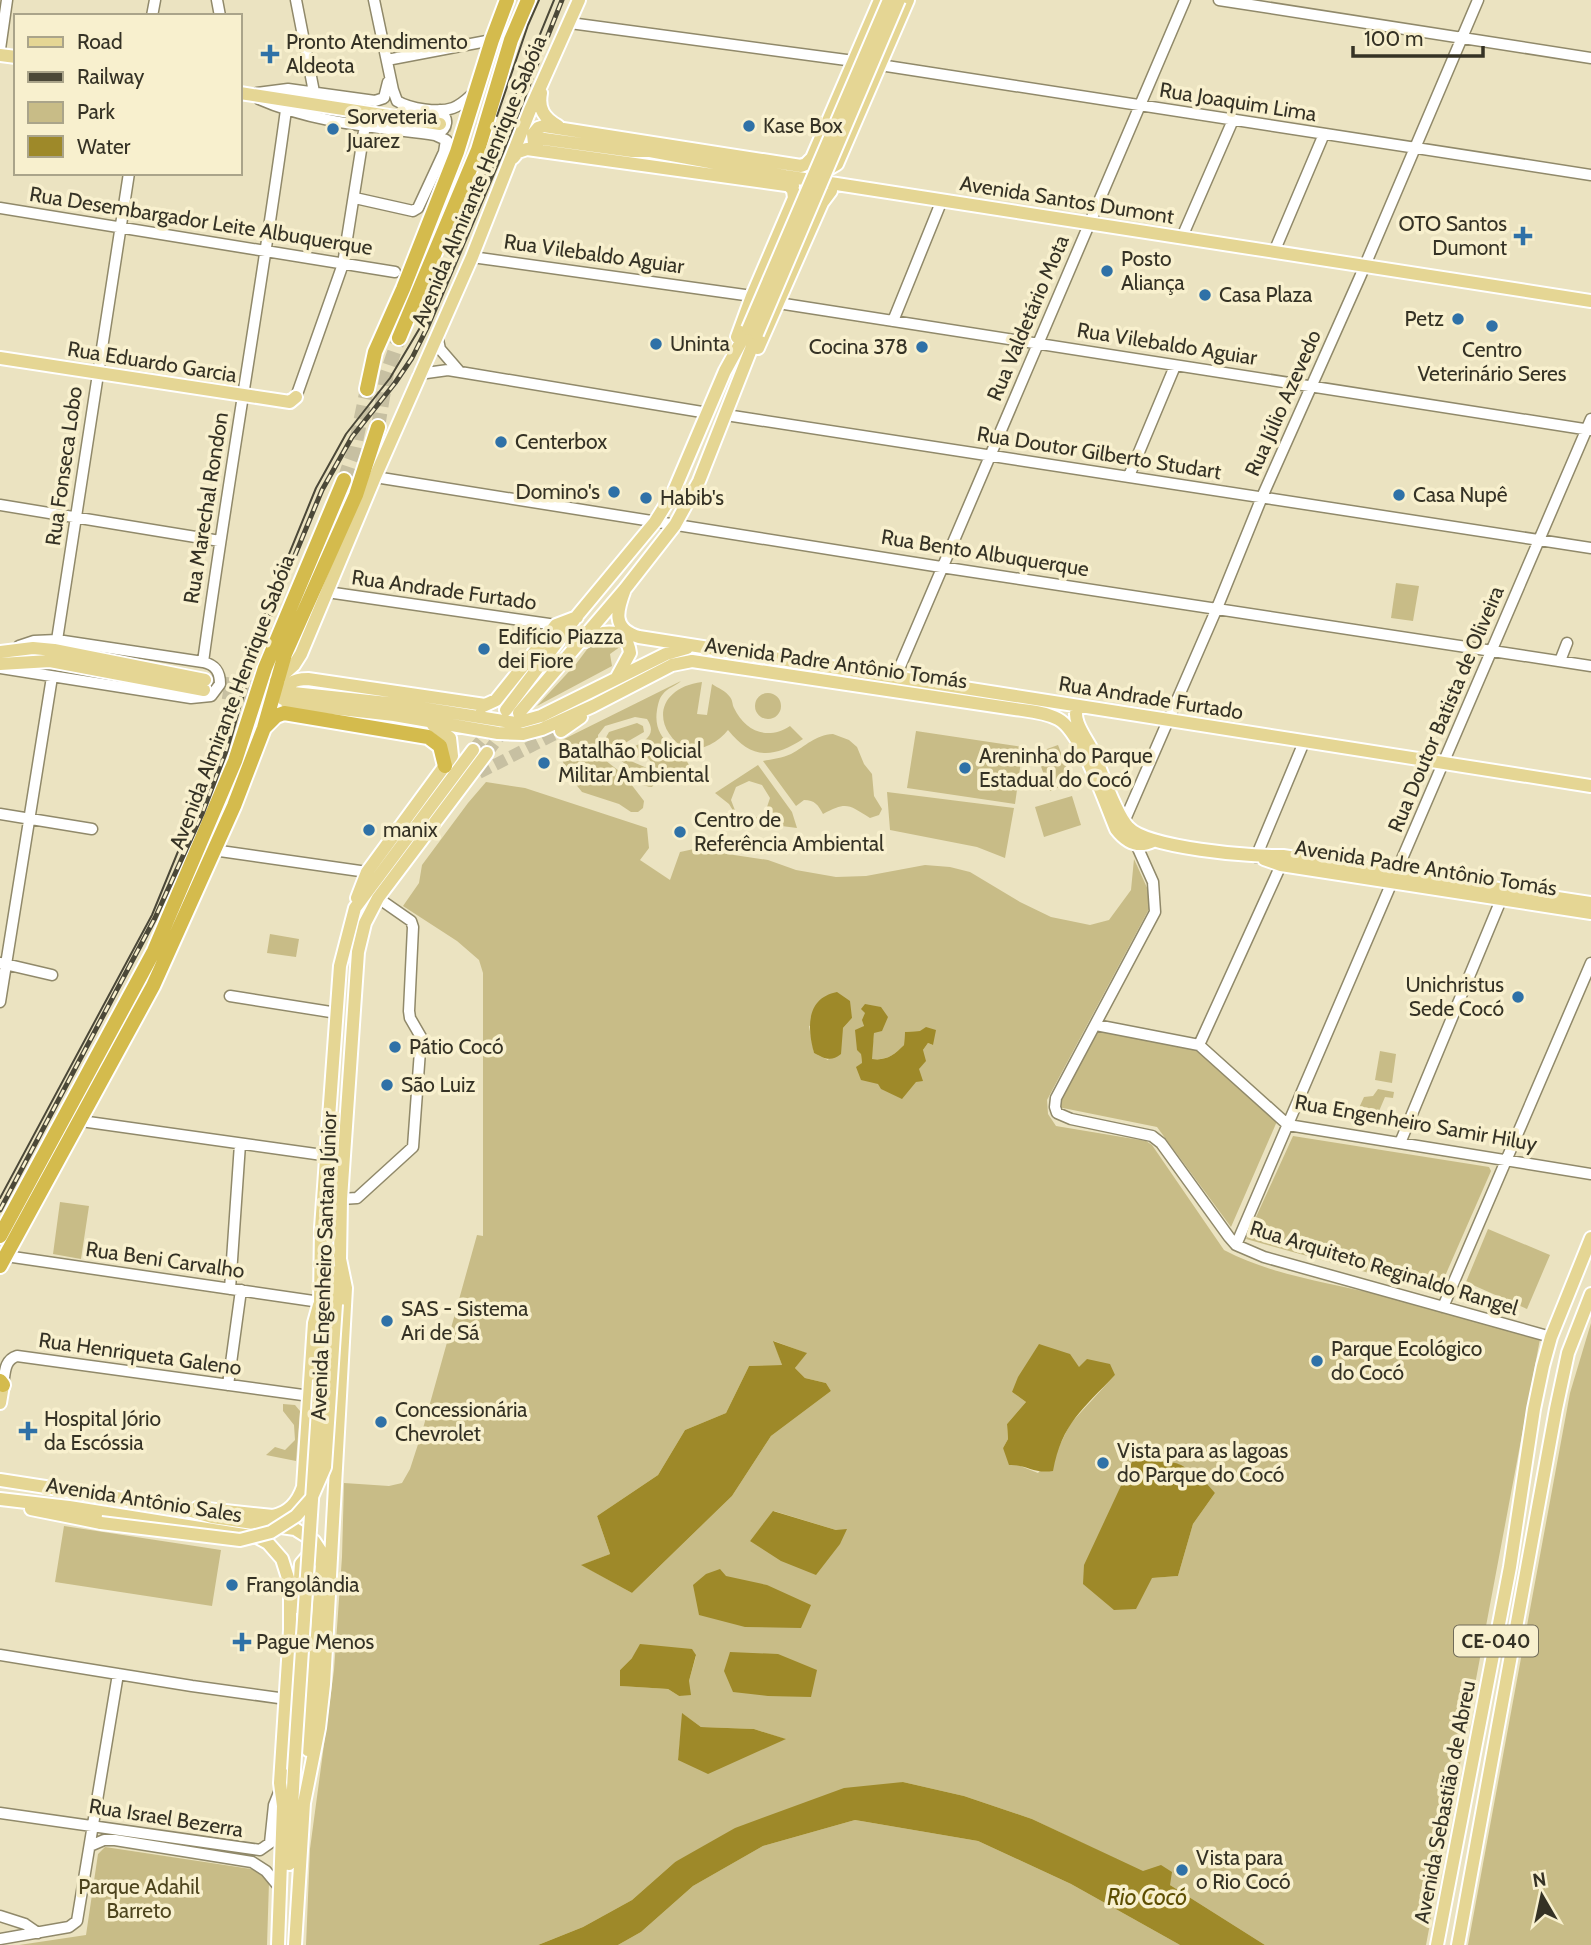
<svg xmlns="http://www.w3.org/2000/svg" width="1591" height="1945" font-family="Cabin,sans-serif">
<rect width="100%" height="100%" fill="#ebe3c1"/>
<!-- green -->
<path fill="#c8bc87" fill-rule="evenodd" d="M1396 583 1419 586 1413 621 1391 618Z
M608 635 624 644 610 654 612 666 537 706 576 664 591 644Z
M681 681C676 686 667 688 663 694 659 698 658 705 657 710 651 748 692 749 691 775L685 780 666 781 648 758 634 757 631 753V748C644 742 658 735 647 719L635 717 605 726 598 735V746L605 760 624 775 644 801 643 808 638 812H631L619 804 582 792 570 777 556 747V743Z
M702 682 697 714 707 715 712 684C718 688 726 691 730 697 733 701 732 704 734 708 745 731 767 741 790 726L803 739C772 759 751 759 728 730 719 742 702 750 688 751 650 728 656 688 702 682Z
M755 706a13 13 0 1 1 26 0a13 13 0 1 1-26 0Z
M637 723 643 726 644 732 625 743 623 750 626 759 647 768 655 783 652 787C635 786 635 773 624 763 614 754 597 750 609 732Z
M916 731 1023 747 1015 804 907 788Z
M833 734 849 740 857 747 864 764 872 774 874 796 882 809 879 815 870 818C849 805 847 801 823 814 818 805 815 800 804 800L796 806 763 761C772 759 783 758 791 754 806 746 815 735 833 734Z
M1058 745 1072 782 1050 791 1036 753Z
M758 765 792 812 797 828 766 824 742 825 729 804 715 793ZM749 781 762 785 770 798 765 813 751 820 736 813 731 800 736 787Z
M486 782 525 788 647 828 649 848 640 860 670 880 680 852 694 849 768 860 796 870 836 877 866 876 925 865 950 867 970 872 1020 902 1051 917 1090 925 1109 920 1131 890 1134 859 1149 892V909L1047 1100 1048 1114 1056 1126 1146 1141 1152 1145 1224 1250C1271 1275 1327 1282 1379 1295 1433 1308 1486 1325 1540 1339L1426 1945H1265L1170 1885 1032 1819 964 1796 903 1782 675 1862 632 1900 583 1927 538 1945H306L310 1849 334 1670 342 1557 344 1483 389 1486 402 1483 410 1469 422 1432 477 1235 483 1236V973L479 960 457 941 403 906 419 883 422 865 468 803ZM865 1013 874 1033 871 1059C886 1061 894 1055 904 1045L905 1032 920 1031 933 1045 928 1043 923 1050 919 1069 862 1063 861 1054ZM852 1018 843 1028 828 1060 814 1053 809 1026ZM774 1341 806 1353 795 1368 805 1378 826 1383 831 1391 771 1436 732 1496 632 1593 582 1565 610 1554 597 1516 658 1475 685 1430 726 1413 749 1366 782 1365ZM1079 1367 1115 1375 1070 1424 1057 1451 1038 1473 1018 1465 1003 1448 1008 1439 1007 1424 1026 1402 1012 1392ZM1140 1448 1157 1462 1171 1461 1193 1476 1195 1485 1215 1493 1193 1524 1178 1576 1151 1578 1116 1498ZM774 1511 836 1530 750 1541ZM696 1656 689 1681 679 1696 668 1689 621 1686 620 1670 632 1658ZM683 1714 701 1727 754 1729 785 1739 678 1760Z
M887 792 1014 808 1005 858 977 847 890 830Z
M1072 796 1081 825 1044 837 1035 807Z
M270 934 299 939 296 957 267 953Z
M1098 1030 1197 1048 1278 1119 1231 1227 1157 1127 1058 1107Z
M1380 1051 1396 1054 1392 1083 1375 1080Z
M1378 1089 1394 1092 1393 1098 1385 1097 1374 1123 1340 1119 1337 1115 1343 1118 1352 1117 1358 1110 1364 1097 1373 1096Z
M1293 1136 1489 1167 1491 1171 1438 1292 1246 1239Z
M60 1202 89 1206 81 1259 53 1254Z
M1488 1229 1550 1255 1527 1309 1466 1282Z
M1591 1323V1945H1468L1570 1393Z
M283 1404 295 1405 300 1411 296 1461 266 1455 275 1447 285 1450 295 1440 294 1425 283 1411Z
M64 1526 221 1550 212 1606 55 1582Z
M855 1820 978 1841 1071 1884 1180 1945H618L641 1932 693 1886 763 1846Z
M105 1847 258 1870 269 1882 267 1945H19L86 1935 98 1854Z"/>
<!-- water -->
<path fill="#9e8929" d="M837 992 850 1001 852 1018 843 1028 841 1054C831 1062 825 1059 814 1053 807 1028 806 998 837 992Z
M865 1004 881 1007 888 1017 882 1031 874 1033 872 1059C886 1061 894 1055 904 1045L905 1032 920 1031 926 1027 936 1030 933 1045 928 1043 923 1050 926 1061 919 1069 923 1081 916 1082 902 1099 881 1089 878 1084 861 1080 856 1067 862 1063 861 1054 857 1050 855 1030 864 1026 862 1020 865 1013 861 1009Z
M773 1341 807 1353 795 1368 805 1378 826 1383 831 1391 771 1436 732 1496 632 1593 581 1565 610 1554 597 1516 658 1475 685 1430 726 1413 749 1366 782 1365Z
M1039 1344 1070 1354 1079 1367 1087 1359 1110 1364 1115 1375C1083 1409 1062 1423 1053 1471 1033 1474 1026 1464 1009 1465L1003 1448 1008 1439 1007 1424 1026 1402 1012 1392 1018 1377Z
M1139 1447 1157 1462C1176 1461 1190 1464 1195 1485L1207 1484 1215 1493 1193 1524 1178 1576 1152 1578 1136 1609 1114 1610 1083 1584 1084 1565Z
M773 1511 836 1530 847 1529 840 1544 816 1575 781 1561 750 1541Z
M720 1569 726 1576 767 1585 811 1605 801 1628 745 1627 699 1615 693 1585 706 1574Z
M640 1644 692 1649 696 1655 689 1681 691 1695 679 1696 668 1689 620 1686V1670L632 1658Z
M730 1652 778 1654 817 1670 811 1697 768 1696 733 1692 724 1671Z
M682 1713 701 1727 754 1729 786 1739 708 1774 678 1760Z
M903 1782 964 1796 1032 1819 1143 1871 1161 1865 1172 1872 1170 1885 1265 1945H1180L1071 1884 978 1841 855 1820 763 1846 693 1886 641 1932 618 1945H538L583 1927 632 1900 675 1862 735 1828 844 1788Z"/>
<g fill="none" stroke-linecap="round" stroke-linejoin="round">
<!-- major-tunnel -->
<path stroke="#c7c0a2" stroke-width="12" stroke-dasharray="12 6" stroke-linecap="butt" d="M440 124 537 138
M205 680 268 689
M205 690 280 702
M473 750 495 724
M487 753 506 728
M479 773 561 731"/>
<!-- highway-tunnel -->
<path stroke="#c7c0a2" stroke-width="14" stroke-dasharray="14 7" stroke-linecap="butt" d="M378 427 387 373 399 338
M344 480 354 451 367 389"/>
<!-- minor casing -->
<g stroke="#90896a" stroke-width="13">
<path id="minor" d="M217 0 220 16
M296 0 314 92
M374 0 393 90 397 101C410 109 439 113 453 108 462 105 469 97 476 91
M1219 0 1591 58
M152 16 155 0
M570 23 854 61
M0 49 7 0
M387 60 492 40
M880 65 1591 175
M257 93 288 89 375 101 384 98 388 82
M259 99C313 123 377 127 435 135L446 140 457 152
M437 134C448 128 449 119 440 110
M355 198 413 211 418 208 444 152 446 140
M0 208 395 272
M1182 237 1233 120
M1274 252 1324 134
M472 257 752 296
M778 303 1590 430
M893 321 942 200
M437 335 440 349 459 371
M419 374 448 370 708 413
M296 397 343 264 365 125
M726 415 1591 548
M1129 476 1175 366
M375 477 941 567 1591 666
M0 505 220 541
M327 592 556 625
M57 640 129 173
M1560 661 1567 643
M203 662C228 478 261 294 286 110
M0 668 191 698 211 696 220 684C220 672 216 665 203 662L57 640 34 641 19 646
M890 690 1185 0
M0 814 92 829
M1124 822 1217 608 1262 497 1360 277 1478 0
M1136 844 1153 882 1155 912 1056 1098 1055 1107 1057 1113 1071 1119 1152 1136 1161 1143 1229 1237 1236 1245 1264 1257 1551 1337
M213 850 367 872
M1256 857 1304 742
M1 963 52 975
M230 996 337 1013
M0 1002 52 677
M1096 1025 1199 1045 1288 1125 1591 1174
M1199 1045 1281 865
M81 1121 344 1158
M1400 1143 1503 895
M341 1199 357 1198 413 1147 421 1037 410 1018 409 1011 413 927 411 921 378 898
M1236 1245 1591 419
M6 1256 320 1302
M230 1289 240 1144
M1443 1307 1591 963
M3 1385C5 1373 4 1360 17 1356L310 1396
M228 1385 241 1290
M0 1655 192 1686 286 1699
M0 1813 260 1850 270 1843 274 1805 280 1790
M90 1846 104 1840H115L252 1862 266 1871 280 1888
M0 1916 25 1924 38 1933
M0 1939 69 1927 77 1921 118 1674"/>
</g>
<!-- major casing -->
<g stroke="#fff" stroke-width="16">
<path id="major" d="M0 55 16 57
M240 93 440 124
M541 93C538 109 544 118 558 126
M537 138 632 151H650L785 176 1591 301
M540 151 534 144 533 134 538 128 544 126 801 166 806 164 812 158 880 0
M513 158 518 152 527 149 793 186
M820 165 830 168 837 164 908 0
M737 337 752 296 794 198 793 190 788 185
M758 348 822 203 831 191
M0 358 290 402 296 397
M625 589C617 610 611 629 639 637L1591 786
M585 641C603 629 627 627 630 653L617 677
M0 652 33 648 54 650 205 680
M0 664 50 661 204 690
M276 681 294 665 301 654 375 477 472 257 530 110 579 0
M293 693 397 704 516 723 541 716 666 654 687 648
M283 699C288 684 291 679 308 679L485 705
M287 703 394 715 498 733 523 734 542 729 593 706 672 665 692 661 1015 709C1029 711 1045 712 1058 719 1081 731 1105 803 1116 829 1126 842 1138 848 1153 841
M1078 706C1070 720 1088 740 1094 754 1102 773 1115 813 1128 827 1146 848 1252 857 1283 856L1591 903
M481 707 496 700 556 625 577 617
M506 710 577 616 655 522 673 493 725 371 748 329
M519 713 625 589 675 525 699 481 757 334
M561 731 581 717
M1264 859 1281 865 1591 913
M357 898 367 872 452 756 450 738 433 725
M336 1304 339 1270
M320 1380 323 1323 320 1302 321 1228 340 966 355 908 473 750
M0 1403 3 1385
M0 1480 181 1508 212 1517 295 1529 314 1541 320 1550 322 1562 308 1750
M0 1499 69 1507 257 1537 268 1543 282 1559 288 1578 290 1593V1630L280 1783 283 1806 278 1945
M197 1508 273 1516C289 1513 298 1502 303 1487L314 1323 319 1305
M31 1509 101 1523
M298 1607 301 1564 307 1557 313 1560
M289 1864 294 1770
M295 1945 304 1803 319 1728 324 1684 346 1288 340 1259 341 1199 358 952 365 923 378 898 487 753
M1437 1945 1510 1567 1534 1409 1543 1366 1551 1337 1591 1238
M1458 1945 1556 1409 1568 1353 1591 1294"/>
</g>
<!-- highway casing -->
<g stroke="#fff" stroke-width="18">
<path id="highway" d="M399 338 478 150 511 40 528 0
M367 389 375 352 403 289 457 152 492 40 507 0
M265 727 276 716 284 713 428 737 440 746 445 766
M0 1236 154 951 235 761 265 668 344 480
M0 1266 153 986 234 806 264 728 285 654 356 495 378 427
M0 1381 3 1385"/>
</g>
<!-- minor -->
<use href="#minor" stroke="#fff" stroke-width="10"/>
<!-- major -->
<use href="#major" stroke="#e5d694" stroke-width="12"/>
<!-- highway -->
<use href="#highway" stroke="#d4bb4d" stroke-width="14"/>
<!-- tram -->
<path stroke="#4b4838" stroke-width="2" d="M497 116 528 25 539 0
M0 1198 152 915 220 749 249 652 316 488 346 434 390 378 421 326 464 228 514 98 554 0"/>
<!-- rail casing -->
<g stroke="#4b4838" stroke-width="5">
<path id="rail" d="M0 1210 155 918 202 814 226 751 254 654 322 490 352 437 395 383 412 358 427 328 503 149 562 0"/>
</g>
<!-- rail -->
<use href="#rail" stroke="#f8f0ce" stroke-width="2.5" stroke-dasharray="8" stroke-linecap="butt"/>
<!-- major-bridge casing -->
<g stroke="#fff" stroke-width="16" stroke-linecap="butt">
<path id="major-bridge" d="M748 329 889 0
M757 334 899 0
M101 1523 240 1540 271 1532 296 1516 311 1499 325 1467 336 1304
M294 1770 320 1380"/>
</g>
<!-- major-bridge -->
<use href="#major-bridge" stroke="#e5d694" stroke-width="12"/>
</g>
<!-- markers -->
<g fill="#2f71a7" stroke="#f8f0ce" stroke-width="2.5">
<path d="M266.5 43.5h7v7h7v7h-7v7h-7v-7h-7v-7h7z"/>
<circle cx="749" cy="126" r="7"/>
<circle cx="333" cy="129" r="7"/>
<path d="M1519.5 225.5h7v7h7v7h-7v7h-7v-7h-7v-7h7z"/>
<circle cx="1107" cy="271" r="7"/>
<circle cx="1205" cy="295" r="7"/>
<circle cx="1458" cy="319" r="7"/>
<circle cx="1492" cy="326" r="7"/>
<circle cx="656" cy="344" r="7"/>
<circle cx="922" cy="347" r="7"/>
<circle cx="501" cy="442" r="7"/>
<circle cx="614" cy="492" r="7"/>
<circle cx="1399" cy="495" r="7"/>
<circle cx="646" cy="498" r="7"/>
<circle cx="484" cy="649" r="7"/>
<circle cx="544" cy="763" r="7"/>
<circle cx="965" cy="768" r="7"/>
<circle cx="369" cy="830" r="7"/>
<circle cx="680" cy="832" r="7"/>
<circle cx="1518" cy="997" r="7"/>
<circle cx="395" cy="1047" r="7"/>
<circle cx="387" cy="1085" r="7"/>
<circle cx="387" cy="1321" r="7"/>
<circle cx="1317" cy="1361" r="7"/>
<circle cx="381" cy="1422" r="7"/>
<path d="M24.5 1420.5h7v7h7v7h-7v7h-7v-7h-7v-7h7z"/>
<circle cx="1103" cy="1463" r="7"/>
<circle cx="232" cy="1585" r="7"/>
<path d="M238.5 1631.5h7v7h7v7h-7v7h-7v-7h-7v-7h7z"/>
<circle cx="1182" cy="1870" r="7"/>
</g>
<g text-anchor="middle" stroke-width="7" stroke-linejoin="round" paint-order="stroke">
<!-- shield labels -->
<rect fill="#f8f0ce" stroke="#706b58" stroke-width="2" x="1454" y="1625.5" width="84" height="31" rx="5"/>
<g font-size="19" font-weight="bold" fill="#353225">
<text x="1496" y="1648">CE-040</text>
</g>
<!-- poi labels -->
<g font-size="21" fill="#353225" stroke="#f8f0ce" text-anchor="start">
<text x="286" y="49">Pronto Atendimento<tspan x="286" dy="24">Aldeota</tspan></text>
<text x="347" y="124">Sorveteria<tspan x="347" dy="24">Juarez</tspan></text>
<text x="763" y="133">Kase Box</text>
<text x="1507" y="231" text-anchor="end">OTO Santos<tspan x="1507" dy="24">Dumont</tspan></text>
<text x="1121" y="266">Posto<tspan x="1121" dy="24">Aliança</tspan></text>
<text x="1219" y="302">Casa Plaza</text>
<text x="1444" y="326" text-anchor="end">Petz</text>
<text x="670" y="351">Uninta</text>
<text x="908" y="354" text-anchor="end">Cocina 378</text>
<text x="1492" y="357" text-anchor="middle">Centro<tspan x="1492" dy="24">Veterinário Seres</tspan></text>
<text x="515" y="449">Centerbox</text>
<text x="600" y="499" text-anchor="end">Domino's</text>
<text x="1413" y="502">Casa Nupê</text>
<text x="660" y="505">Habib's</text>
<text x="498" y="644">Edifício Piazza<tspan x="498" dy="24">dei Fiore</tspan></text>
<text x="558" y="758">Batalhão Policial<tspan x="558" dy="24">Militar Ambiental</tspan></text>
<text x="979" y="763">Areninha do Parque<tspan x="979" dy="24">Estadual do Cocó</tspan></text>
<text x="694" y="827">Centro de<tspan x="694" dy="24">Referência Ambiental</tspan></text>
<text x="383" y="837">manix</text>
<text x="1504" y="992" text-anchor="end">Unichristus<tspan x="1504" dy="24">Sede Cocó</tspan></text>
<text x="409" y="1054">Pátio Cocó</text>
<text x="401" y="1092">São Luiz</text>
<text x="401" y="1316">SAS - Sistema<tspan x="401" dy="24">Ari de Sá</tspan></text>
<text x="1331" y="1356">Parque Ecológico<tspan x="1331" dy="24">do Cocó</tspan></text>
<text x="395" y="1417">Concessionária<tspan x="395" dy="24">Chevrolet</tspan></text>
<text x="44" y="1426">Hospital Jório<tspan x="44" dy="24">da Escóssia</tspan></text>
<text x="1117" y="1458">Vista para as lagoas<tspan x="1117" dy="24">do Parque do Cocó</tspan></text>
<text x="246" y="1592">Frangolândia</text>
<text x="256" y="1649">Pague Menos</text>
<text x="1196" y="1865">Vista para<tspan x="1196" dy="24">o Rio Cocó</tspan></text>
</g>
<!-- street labels -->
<g font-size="21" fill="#353225" stroke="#f8f0ce">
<text transform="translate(1238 102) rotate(9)" y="7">Rua Joaquim Lima</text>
<text transform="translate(479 181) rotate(-67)" y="7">Avenida Almirante Henrique Sabóia</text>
<text transform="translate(1067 200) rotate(9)" y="7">Avenida Santos Dumont</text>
<text transform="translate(201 221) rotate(9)" y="7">Rua Desembargador Leite Albuquerque</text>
<text transform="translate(594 254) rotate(8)" y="7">Rua Vilebaldo Aguiar</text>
<text transform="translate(1028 318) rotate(-67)" y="7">Rua Valdetário Mota</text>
<text transform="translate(1167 344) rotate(9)" y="7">Rua Vilebaldo Aguiar</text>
<text transform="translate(152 362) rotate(9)" y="7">Rua Eduardo Garcia</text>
<text transform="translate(1283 403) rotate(-66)" y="7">Rua Júlio Azevedo</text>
<text transform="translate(1099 453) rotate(9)" y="7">Rua Doutor Gilberto Studart</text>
<text transform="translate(64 466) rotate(-82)" y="7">Rua Fonseca Lobo</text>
<text transform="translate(206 508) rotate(-81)" y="7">Rua Marechal Rondon</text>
<text transform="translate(985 553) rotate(9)" y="7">Rua Bento Albuquerque</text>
<text transform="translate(444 590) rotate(8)" y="7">Rua Andrade Furtado</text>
<text transform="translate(836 663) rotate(8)" y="7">Avenida Padre Antônio Tomás</text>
<text transform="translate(1151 698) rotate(9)" y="7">Rua Andrade Furtado</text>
<text transform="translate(232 702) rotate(-69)" y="7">Avenida Almirante Henrique Sabóia</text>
<text transform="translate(1446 709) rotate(-67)" y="7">Rua Doutor Batista de Oliveira</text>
<text transform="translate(1426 868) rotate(9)" y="7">Avenida Padre Antônio Tomás</text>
<text transform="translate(1416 1123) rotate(10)" y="7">Rua Engenheiro Samir Hiluy</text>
<text transform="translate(165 1260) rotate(8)" y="7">Rua Beni Carvalho</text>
<text transform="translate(324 1266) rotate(-88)" y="7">Avenida Engenheiro Santana Júnior</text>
<text transform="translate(1384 1268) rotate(17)" y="7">Rua Arquiteto Reginaldo Rangel</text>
<text transform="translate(140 1354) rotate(8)" y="7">Rua Henriqueta Galeno</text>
<text transform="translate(144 1500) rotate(9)" y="7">Avenida Antônio Sales</text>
<text transform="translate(1445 1802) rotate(-79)" y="7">Avenida Sebastião de Abreu</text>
<text transform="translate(166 1818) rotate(9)" y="7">Rua Israel Bezerra</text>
</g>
<!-- park labels -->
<g font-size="21" fill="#4e451e" stroke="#f8f0ce">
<text x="139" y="1894">Parque Adahil<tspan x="139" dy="24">Barreto</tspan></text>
</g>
<!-- water labels -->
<g font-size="23" font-style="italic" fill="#5d4e02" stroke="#f8f0ce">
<text x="1147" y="1905">Rio Cocó</text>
</g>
</g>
<!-- legend -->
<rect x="14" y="14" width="228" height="161" fill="#f8f0ce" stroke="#aaa48a" stroke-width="2"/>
<rect x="28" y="37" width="35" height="10" fill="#e5d694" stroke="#aaa48a" stroke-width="2"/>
<text x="77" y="49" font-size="21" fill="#353225">Road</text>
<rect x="28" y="72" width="35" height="10" fill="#4b4838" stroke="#aaa48a" stroke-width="2"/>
<text x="77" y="84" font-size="21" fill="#353225">Railway</text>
<rect x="28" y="102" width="35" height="21" fill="#c8bc87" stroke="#aaa48a" stroke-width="2"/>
<text x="77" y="119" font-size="21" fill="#353225">Park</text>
<rect x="28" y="136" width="35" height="21" fill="#9e8929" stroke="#aaa48a" stroke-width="2"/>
<text x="77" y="154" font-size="21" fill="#353225">Water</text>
<!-- north arrow -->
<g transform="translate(1542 1896) rotate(351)" stroke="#f8f0ce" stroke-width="5" paint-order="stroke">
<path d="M0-5L12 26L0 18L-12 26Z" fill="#353225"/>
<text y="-10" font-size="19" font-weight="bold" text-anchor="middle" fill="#353225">N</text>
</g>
<!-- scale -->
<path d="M1353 46v10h130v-10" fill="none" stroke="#353225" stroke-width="3.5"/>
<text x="1364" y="46" font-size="21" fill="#353225" stroke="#f8f0ce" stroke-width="5" paint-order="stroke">100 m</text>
</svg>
